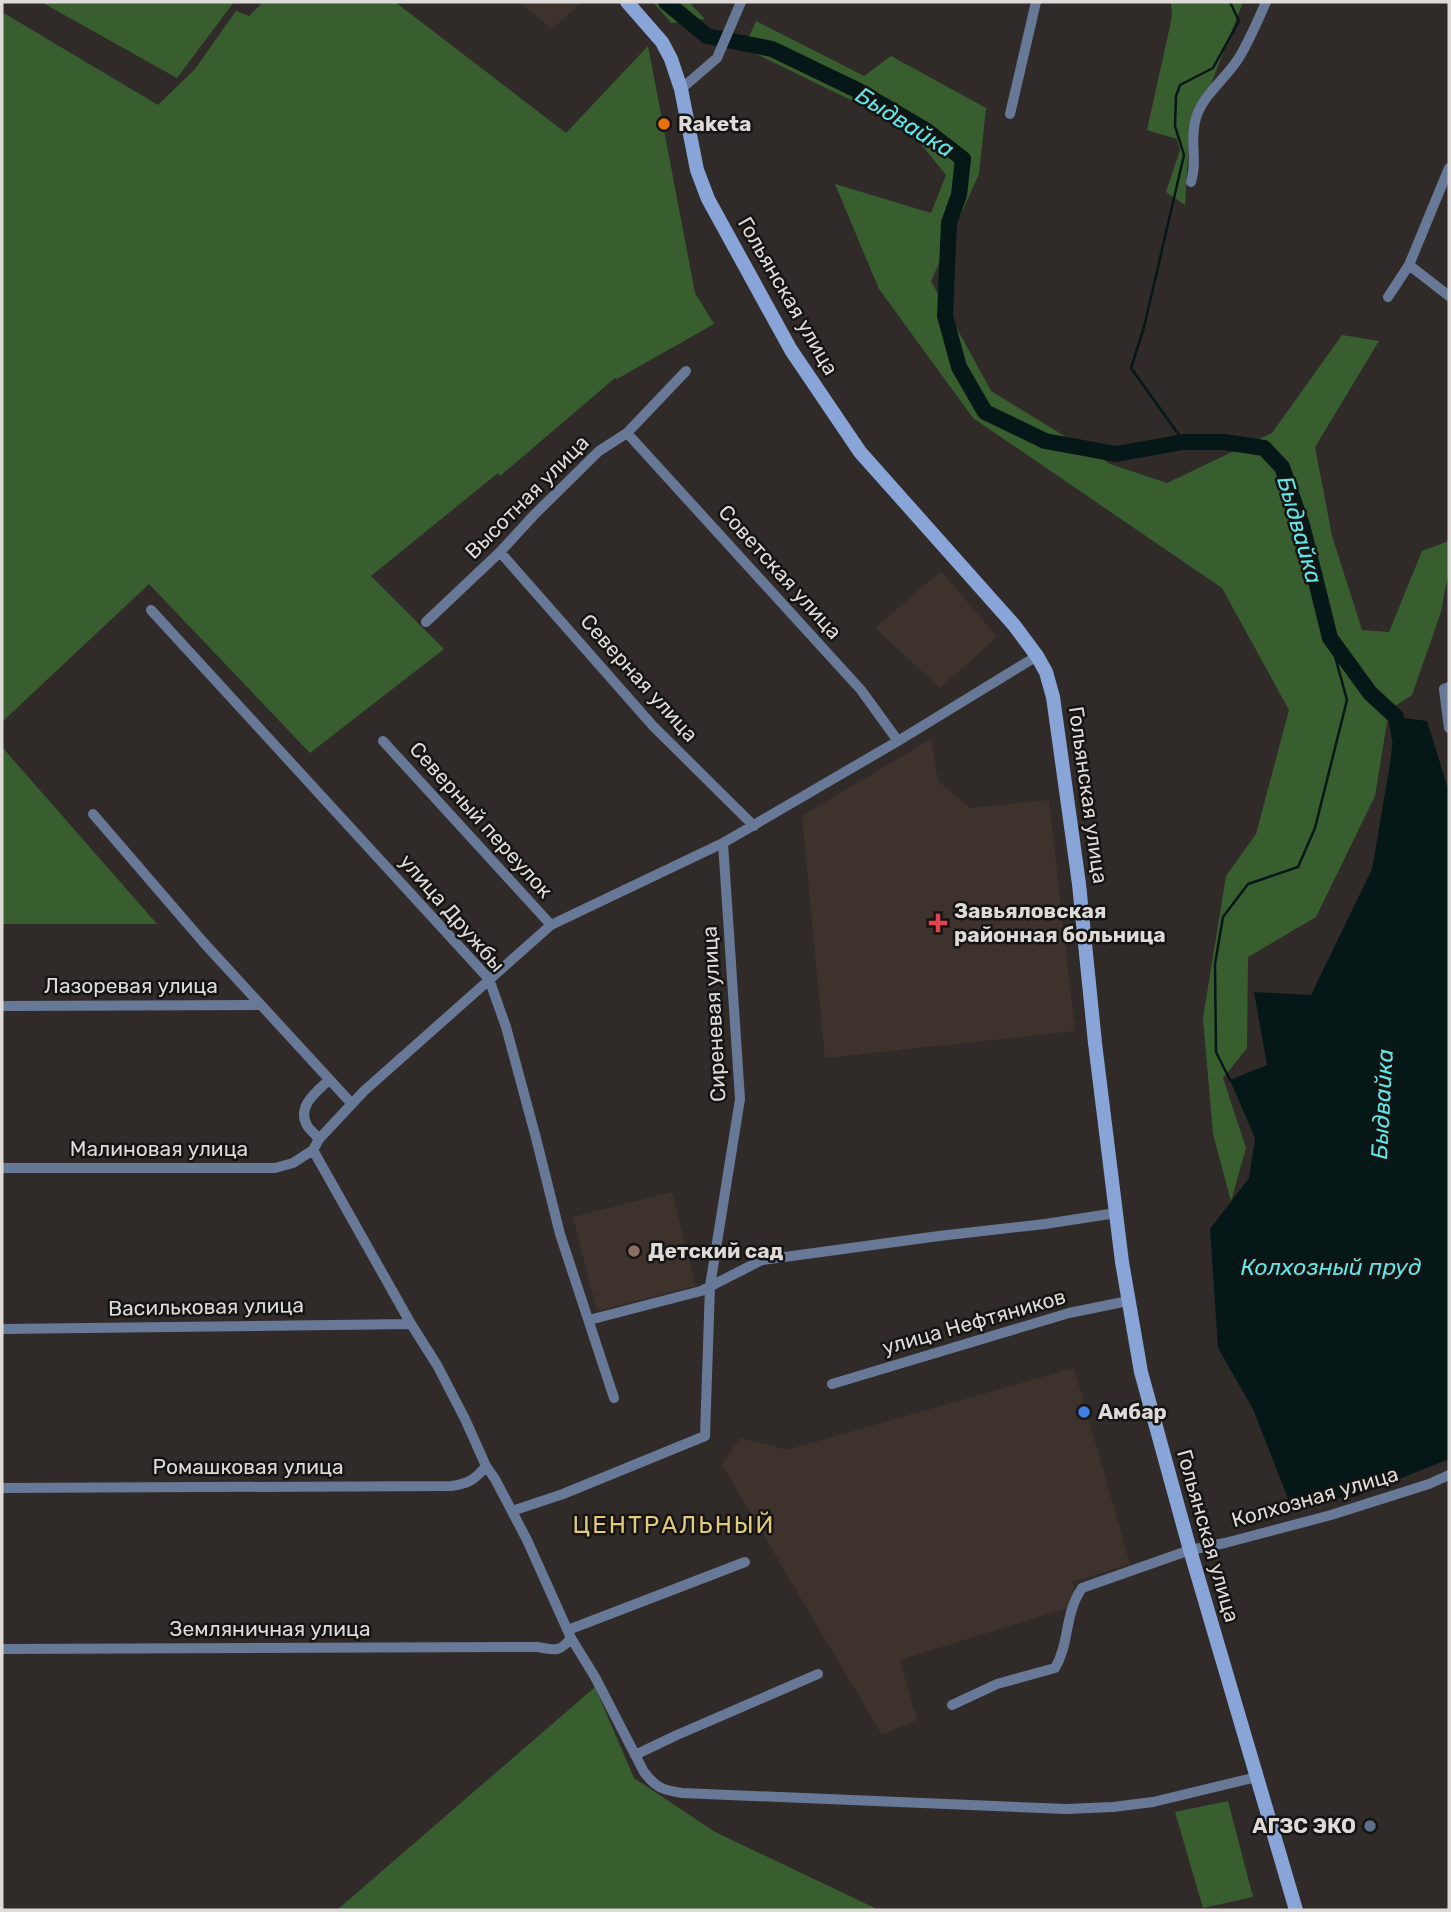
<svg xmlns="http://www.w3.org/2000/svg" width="1451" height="1912" font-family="Rubik,sans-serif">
<rect width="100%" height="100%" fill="#302b29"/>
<!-- built -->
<path fill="#3e322d" d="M519 2H582L552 29Z
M941 571 997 637 940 688 875 628Z
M931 739 938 781 970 808 1049 800 1075 1031 825 1058 802 816Z
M672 1192 696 1286 597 1311 573 1217Z
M1074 1368 1130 1564 1072 1582 1080 1604 900 1660 917 1720 882 1735 722 1465 740 1438 787 1450Z"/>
<!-- green -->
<path fill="#385e2f" d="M41 2H234L177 78Z
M263 2H395L566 133 648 46 695 293 714 324 617 379 615 378 500 476 498 473 371 576 444 649 310 753 149 584 2 722V12L158 105 195 69 236 11 249 16Z
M653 2H689L705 19 671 23Z
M1171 2H1243L1189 140 1185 205 1166 192 1180 150 1177 139 1147 130 1172 17Z
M756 21 864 76 891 56 986 108 979 174 931 281 991 391 1110 464 1167 483 1272 433 1342 335 1379 341 1315 447 1332 536 1362 630 1389 632 1422 551 1449 541V569L1441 612 1412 695 1389 710 1375 796 1316 917 1248 957 1247 1048 1223 1078 1246 1148 1231 1201 1213 1134 1203 1018 1226 876 1256 834 1289 710 1222 588 973 418 879 289 835 184 931 213 946 175 908 128 744 48Z
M2 747 157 924H2Z
M595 1687 634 1778 715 1832 879 1910H337Z
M1228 1801 1253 1897 1203 1908 1175 1812Z"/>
<!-- water -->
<path fill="#061717" d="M1396 717 1427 721 1449 792V1459L1354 1497 1289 1501 1253 1409 1218 1348 1210 1229 1249 1178 1255 1138 1230 1080 1267 1065 1254 992 1311 995 1372 869 1389 770Z"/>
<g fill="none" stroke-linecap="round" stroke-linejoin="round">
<!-- stream -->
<path stroke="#061717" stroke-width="2.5" d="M1184 442 1131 368 1144 327 1184 155 1175 126 1176 96 1180 85 1213 68 1239 21 1230 2
M1230 1080 1216 1052 1215 964 1223 917 1248 884 1298 867 1315 828 1347 700 1330 638"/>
<!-- river -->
<path stroke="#061717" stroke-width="16" d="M666 2 707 36 772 49 857 90 927 131 963 159 959 195 949 223 945 316 959 367 985 412 1045 441 1116 454 1183 442H1224L1264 448 1282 467 1302 525 1330 638 1370 693 1396 717 1400 739"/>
<!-- minor -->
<path stroke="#687998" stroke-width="10" d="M681 89 717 58 741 2
M1010 114 1036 2
M1191 182C1198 161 1189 140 1196 118 1203 94 1228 77 1240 56 1250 39 1258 20 1266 2
M1409 265 1449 296
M1388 297 1409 265 1449 168
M627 433 861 690 898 741
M500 552 653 726 754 826
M151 610 489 979 506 1027 536 1138 560 1234 614 1398
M426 622 500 552 534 515 599 451 627 433 686 371
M1449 687 1444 689 1449 728
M383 741 551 925
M93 814 204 943 352 1104
M2 1006 261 1005
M319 1139C316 1135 311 1131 308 1127 295 1107 317 1091 329 1080
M2 1168H275L293 1163 313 1150
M589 1320 701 1291 762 1260 939 1236 1045 1224 1116 1213
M2 1329 411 1324
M832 1384 1069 1313 1128 1301
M2 1488 451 1486C468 1484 476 1479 486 1466
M512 1511 563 1494 705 1436 710 1286 740 1099 723 843
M568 1630 745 1562
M571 1638 595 1677 644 1772C656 1788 663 1790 682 1793L1066 1809 1113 1807 1153 1802 1257 1777
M2 1649 538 1647C555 1650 559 1653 571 1638L527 1540 495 1479 486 1466 465 1419 437 1365 411 1324 313 1150 319 1139 364 1091 551 925 723 843 898 741 1037 656
M952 1705 997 1684 1055 1668C1070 1643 1064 1614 1082 1588L1190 1550 1225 1543 1331 1515 1429 1484 1449 1475
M635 1755 677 1735 818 1674"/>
<!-- secondary -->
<path stroke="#89a4d6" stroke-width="14" d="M627 2 662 42 671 59 681 89 697 170 708 199 791 350 860 452 1014 625 1037 656 1046 672 1053 697 1079 884 1095 1043 1122 1262 1141 1372 1190 1550 1296 1910"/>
</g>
<!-- markers -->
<circle fill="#e8710a" stroke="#161413" stroke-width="2.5" cx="664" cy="124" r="7"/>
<path fill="#e0444e" stroke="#161413" stroke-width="2.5" d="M934.5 912.5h7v7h7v7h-7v7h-7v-7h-7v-7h7z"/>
<circle fill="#8d6e63" stroke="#161413" stroke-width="2.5" cx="634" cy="1251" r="7"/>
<circle fill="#3f7fe0" stroke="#161413" stroke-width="2.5" cx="1084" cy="1412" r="7"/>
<circle fill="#5c6f8a" stroke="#161413" stroke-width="2.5" cx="1370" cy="1826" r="7"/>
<g text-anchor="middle" stroke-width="5" stroke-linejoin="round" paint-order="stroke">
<!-- poi labels -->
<g font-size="21" font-weight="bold" fill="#dddad8" stroke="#161413" text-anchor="start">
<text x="678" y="131">Raketa</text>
<text x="954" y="918">Завьяловская<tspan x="954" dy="24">районная больница</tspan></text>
<text x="648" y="1258">Детский сад</text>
<text x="1098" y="1419">Амбар</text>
<text x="1356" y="1833" text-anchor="end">АГЗС ЭКО</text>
</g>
<!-- street labels -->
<g font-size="21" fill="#dddad8" stroke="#161413">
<text transform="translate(788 296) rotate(60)" y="7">Гольянская улица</text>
<text transform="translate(527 497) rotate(-45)" y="7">Высотная улица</text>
<text transform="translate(780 572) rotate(48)" y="7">Советская улица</text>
<text transform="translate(639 678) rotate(48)" y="7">Северная улица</text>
<text transform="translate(1088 795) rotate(82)" y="7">Гольянская улица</text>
<text transform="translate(481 820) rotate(48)" y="7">Северный переулок</text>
<text transform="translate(452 913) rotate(49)" y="7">улица Дружбы</text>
<text x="131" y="993">Лазоревая улица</text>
<text transform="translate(714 1014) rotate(-93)" y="7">Сиреневая улица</text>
<text x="159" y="1156">Малиновая улица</text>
<text transform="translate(206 1307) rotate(-1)" y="7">Васильковая улица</text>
<text transform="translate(974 1322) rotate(-16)" y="7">улица Нефтяников</text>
<text x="248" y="1474">Ромашковая улица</text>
<text transform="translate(1315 1497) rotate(-16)" y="7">Колхозная улица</text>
<text transform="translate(1208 1536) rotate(74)" y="7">Гольянская улица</text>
<text x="270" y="1636">Земляничная улица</text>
</g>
<!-- water labels -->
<g font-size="23" font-style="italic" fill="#5fe6e7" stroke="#161413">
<text transform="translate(905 122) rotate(32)" y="8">Быдвайка</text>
<text transform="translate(1300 530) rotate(74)" y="8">Быдвайка</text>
<text transform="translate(1382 1104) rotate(-87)" y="8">Быдвайка</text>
<text x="1331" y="1275">Колхозный пруд</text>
</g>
<!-- quarter labels -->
<g font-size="24" letter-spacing="2" fill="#e1c97c" stroke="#161413">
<text x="674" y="1533">ЦЕНТРАЛЬНЫЙ</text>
</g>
</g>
<!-- border -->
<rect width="1451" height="1912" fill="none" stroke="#dddad8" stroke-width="7"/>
</svg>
